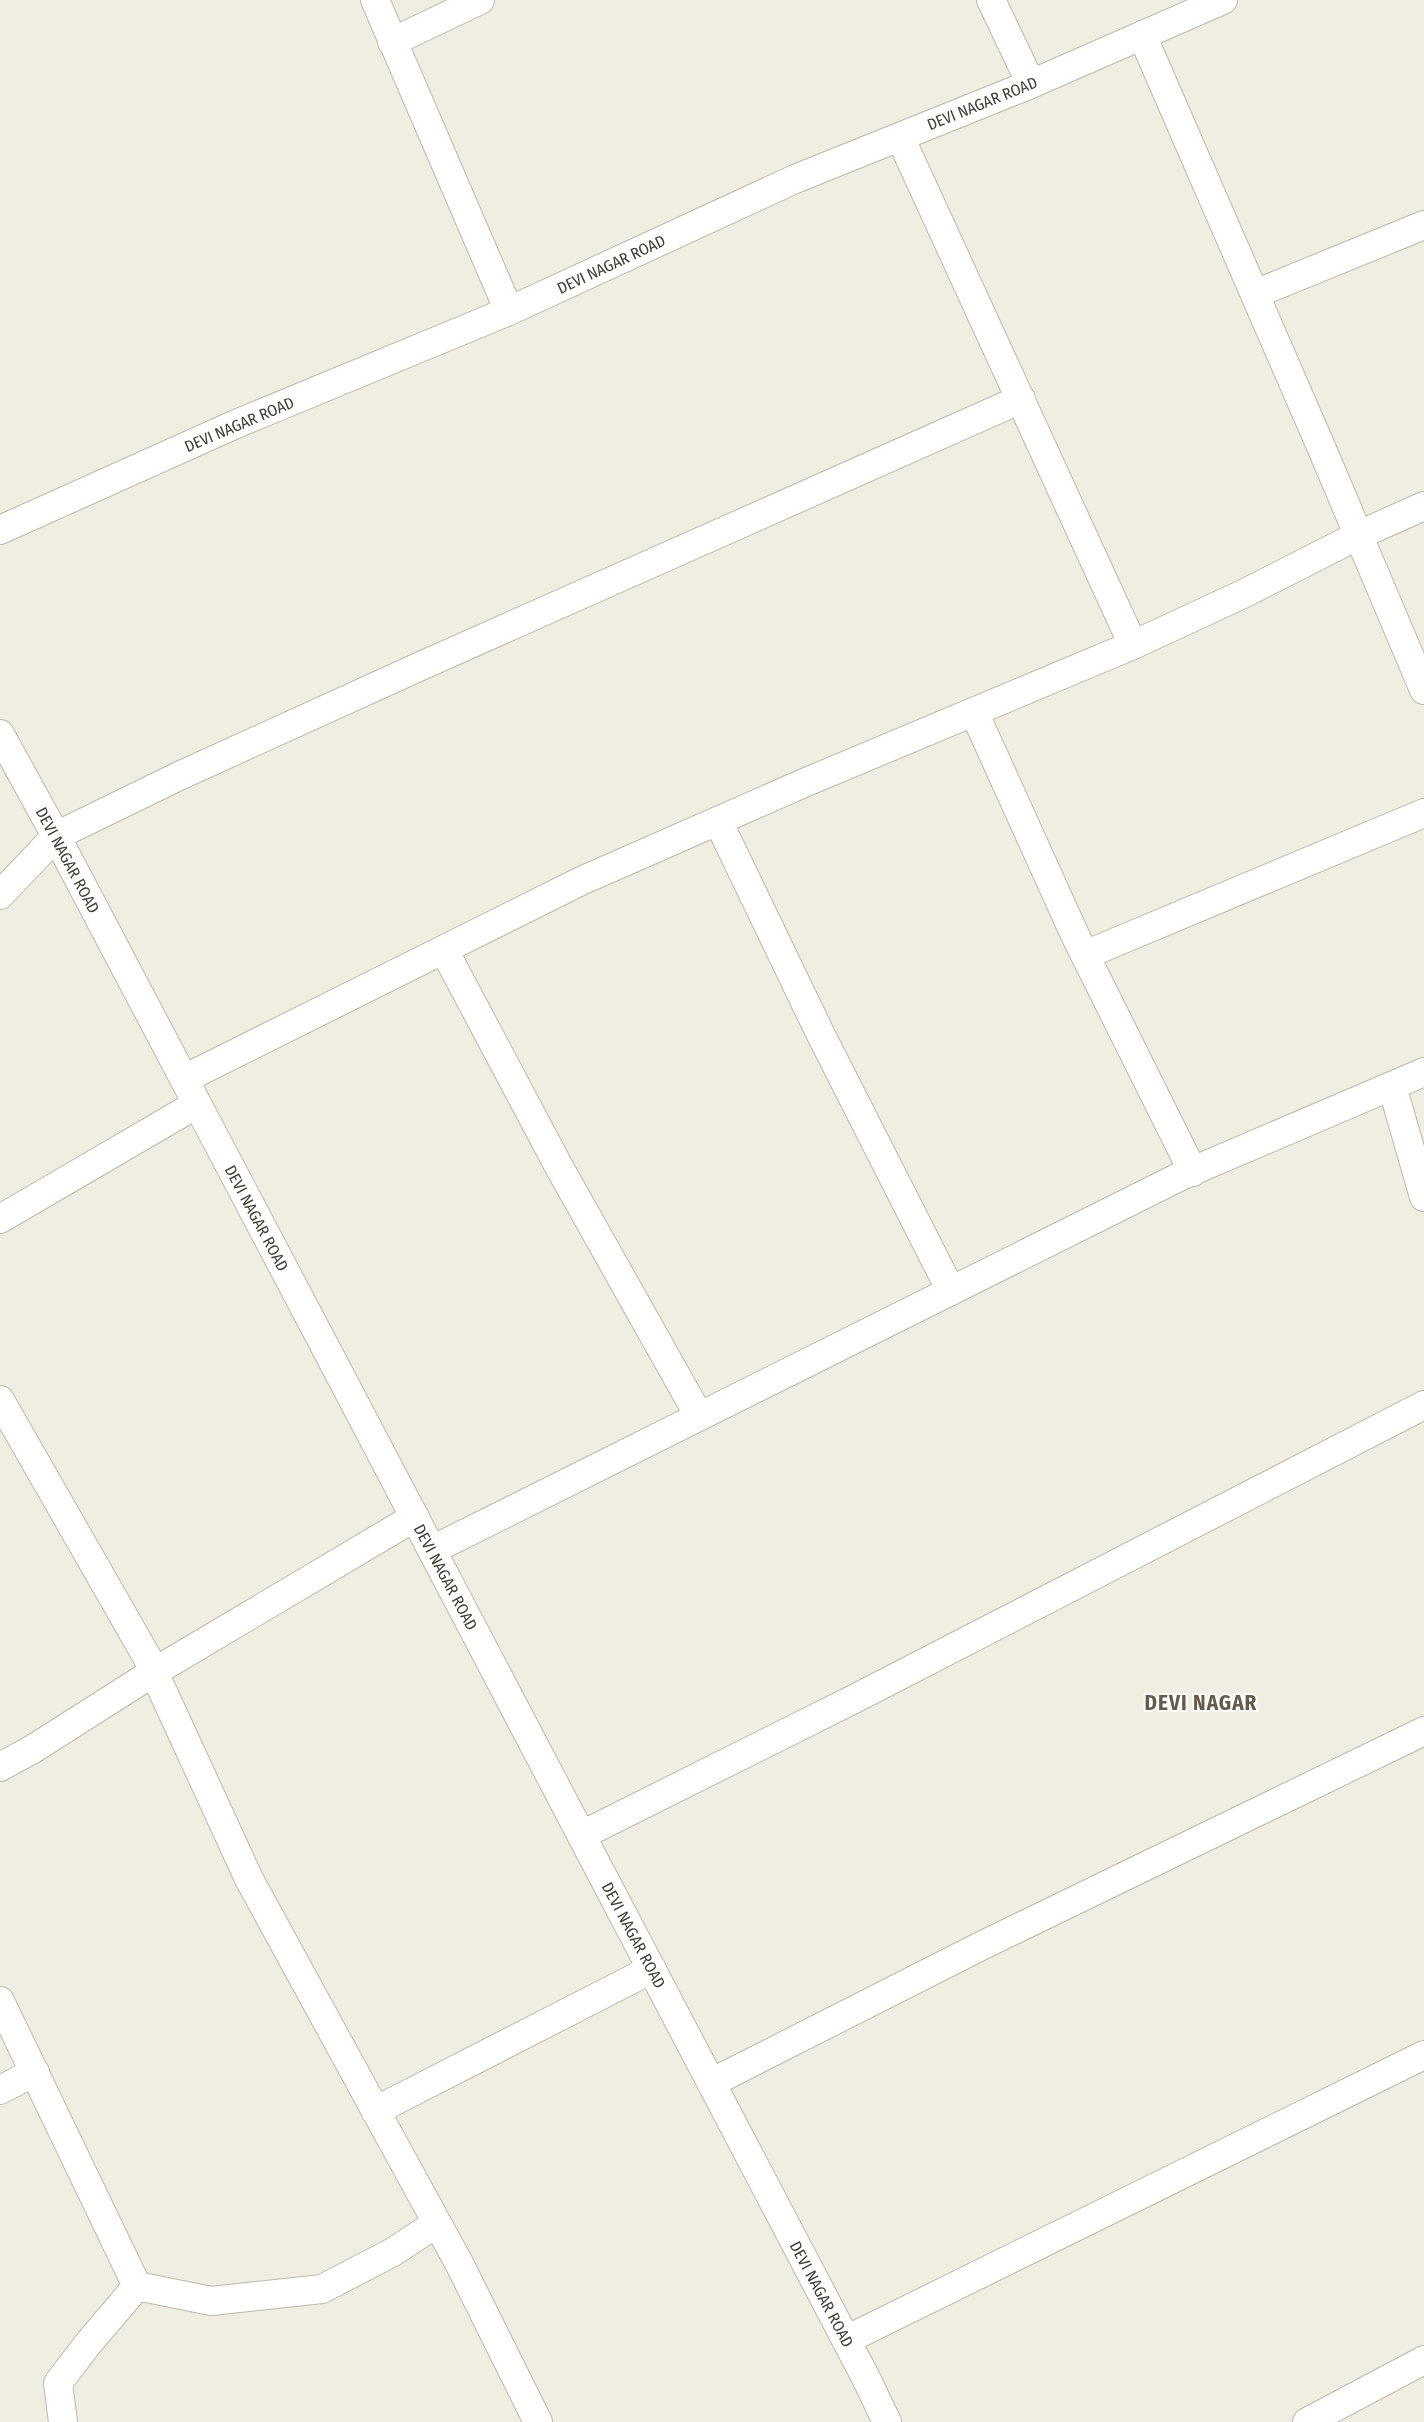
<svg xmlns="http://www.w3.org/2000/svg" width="1424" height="2422" font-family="'Fira Sans Condensed',sans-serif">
<rect width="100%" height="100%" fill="#f0ede3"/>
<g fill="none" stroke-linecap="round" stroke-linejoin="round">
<!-- minor casing -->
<g stroke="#beb8aa" stroke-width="30">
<path id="minor" d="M375 0 509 311
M991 0 1031 84
M1142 35 1322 449 1424 690
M392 42 480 0
M900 137 1133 645
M1255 294 1424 225
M0 530 236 424 509 311 795 179 1031 84 1223 0
M974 712 1075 935 1193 1172
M0 734 56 836 341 1377 866 2378 887 2422
M718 821 820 1033 951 1291
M0 895 56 836 179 776 423 665 1021 399
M444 950 558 1165 699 1416
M1085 955 1424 813
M184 1079 581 881 804 783 1133 645 1243 594 1359 535 1424 506
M1392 1086 1424 1197
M0 1219 197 1104
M0 1400 147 1657 249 1879 460 2265 538 2422
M432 1550 1181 1176 1424 1072
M0 1767 33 1749 154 1672 415 1517
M582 1835 856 1698 1424 1405
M0 2001 137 2286 87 2345 58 2383 63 2422
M711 2083 983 1945 1424 1731
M0 2090 35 2072
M375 2111 652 1969
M137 2286 211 2301 322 2289 393 2252 437 2223
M846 2340 1424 2055
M1307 2422 1424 2360"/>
</g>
<!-- minor -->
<use href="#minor" stroke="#fff" stroke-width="28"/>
</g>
<g text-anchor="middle" stroke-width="4" stroke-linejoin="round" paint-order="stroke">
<!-- street labels -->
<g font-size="16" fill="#423d34" stroke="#fff">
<text transform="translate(982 103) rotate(-22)" y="6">DEVI NAGAR ROAD</text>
<text transform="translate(611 264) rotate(-25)" y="6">DEVI NAGAR ROAD</text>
<text transform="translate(239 424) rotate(-23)" y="6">DEVI NAGAR ROAD</text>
<text transform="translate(68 860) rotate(62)" y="6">DEVI NAGAR ROAD</text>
<text transform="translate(257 1218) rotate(62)" y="6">DEVI NAGAR ROAD</text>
<text transform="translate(446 1577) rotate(62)" y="6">DEVI NAGAR ROAD</text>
<text transform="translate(634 1935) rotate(62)" y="6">DEVI NAGAR ROAD</text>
<text transform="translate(822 2294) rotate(62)" y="6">DEVI NAGAR ROAD</text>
</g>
<!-- district labels -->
<g font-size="21" font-weight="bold" letter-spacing="1" fill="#645b4c" stroke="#fff">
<text x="1201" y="1710">DEVI NAGAR</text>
</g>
</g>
</svg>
